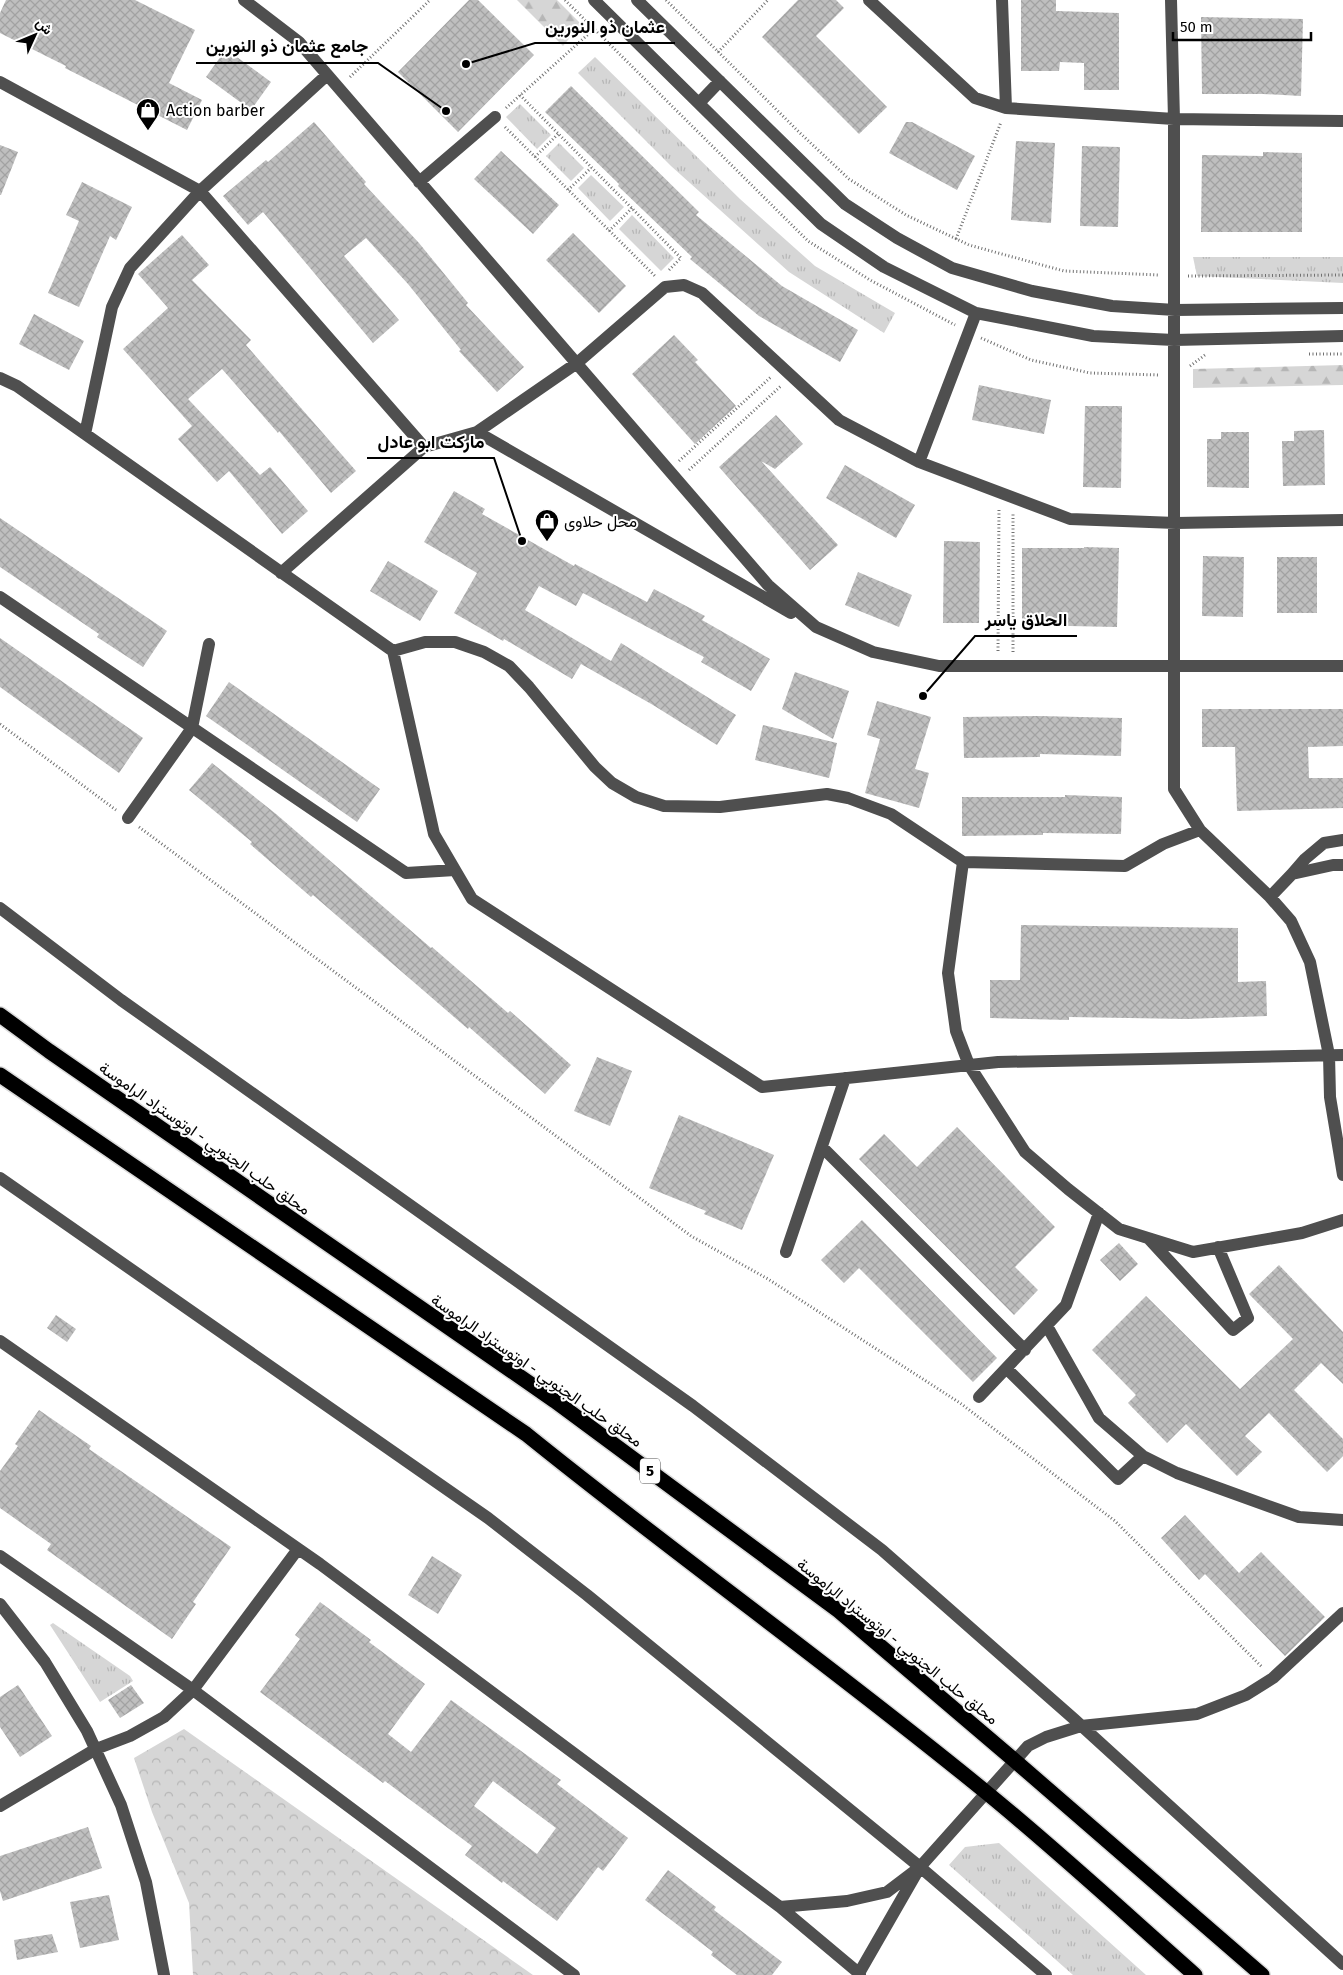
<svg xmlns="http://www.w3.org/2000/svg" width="1343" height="1975" font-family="'Fira Sans',Vazirmatn,sans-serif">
<defs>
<pattern id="grass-tufts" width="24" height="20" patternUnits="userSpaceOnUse" patternTransform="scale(1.25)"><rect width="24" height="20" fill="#d6d6d6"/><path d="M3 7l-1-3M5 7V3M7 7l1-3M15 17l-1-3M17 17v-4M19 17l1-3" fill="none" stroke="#b6b6b6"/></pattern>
<pattern id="forest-firs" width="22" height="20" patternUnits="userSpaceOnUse" patternTransform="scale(1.25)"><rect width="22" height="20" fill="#d6d6d6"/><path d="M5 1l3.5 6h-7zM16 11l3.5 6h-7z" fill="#b6b6b6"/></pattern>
<pattern id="park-crowns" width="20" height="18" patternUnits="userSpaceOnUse" patternTransform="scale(1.25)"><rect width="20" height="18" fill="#d6d6d6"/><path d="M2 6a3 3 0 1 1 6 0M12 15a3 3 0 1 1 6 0" fill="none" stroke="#b6b6b6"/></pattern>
<pattern id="building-cross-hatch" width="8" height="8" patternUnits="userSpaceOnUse" patternTransform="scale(1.25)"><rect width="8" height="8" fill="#bfbfbf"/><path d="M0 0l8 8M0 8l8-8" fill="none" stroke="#a2a2a2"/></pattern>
</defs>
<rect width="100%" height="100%" fill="#fff"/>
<!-- grass -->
<path fill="url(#grass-tufts)" d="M595 57 740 199 815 266 895 313 884 333 789 272 671 166 578 73Z
M520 104 551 135 537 149 506 117Z
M559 143 584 168 571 181 546 156Z
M591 175 624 207 610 221 578 188Z
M632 215 674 258 661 271 619 229Z
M1193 257H1343V283L1197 276Z
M53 1623 130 1676 133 1681 100 1702 50 1625Z
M999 1843 1146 1975H1073L949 1865 965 1847Z"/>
<!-- forest -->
<path fill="url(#forest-firs)" d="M517 0H557L581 24 563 46Z
M1343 365V385L1193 388V369Z"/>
<!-- park -->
<path fill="url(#park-crowns)" d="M184 1729 533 1975H534H193L189 1903 152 1812 134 1758Z"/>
<!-- building -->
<path fill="url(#building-cross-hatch)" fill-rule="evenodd" d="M6 0H135L195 30 169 83 202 100 187 130 65 68 66 66 0 33V13Z
M469 0H478L534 55 458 132 398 72Z
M798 0H836L844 8 816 36 887 107 859 134 762 37Z
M1021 0H1056V11L1119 13V90H1084V63L1060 62 1059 71H1021Z
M1201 17 1303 19 1301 96 1263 94H1202Z
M226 49 271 82 251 110 206 77Z
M571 86 699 212 696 215 782 286 858 330 840 362 759 316 690 259 692 257 618 186 619 184 545 112Z
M314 122 366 182 364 184 419 243 468 303 466 305 524 367 497 392 459 351 461 350 408 284 366 238 344 256 399 320 373 343 263 212 248 225 223 196 266 160 268 162Z
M906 122H912L975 156 957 190 889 153Z
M1016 141 1055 143 1051 223 1011 220Z
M0 145 18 152 1 195H0Z
M1082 146 1120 147 1118 227 1080 226Z
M501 151 559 205 533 234 474 179Z
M1263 152 1302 153V232H1201L1202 155 1263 156Z
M82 182 132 207 116 240 110 236 79 307 48 293 79 221 66 215Z
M573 233 626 286 599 313 546 260Z
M182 235 209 265 192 280 251 340 246 345 356 471 331 493 279 431 278 433 222 369 188 399 260 475 270 467 308 511 282 534 229 471 217 482 178 439 192 426 123 349 168 308 138 274Z
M34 314 84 341 69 370 19 344Z
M674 335 698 360 695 362 736 406 695 444 632 374Z
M979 385 1051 400 1044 434 972 420Z
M1085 406H1122L1121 488 1083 487Z
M776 415 803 444 775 469 761 461 838 545 810 570 719 467Z
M1324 430 1325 485 1283 486 1282 441H1294V431Z
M1221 432H1249V488L1207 487V439H1221Z
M845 465 915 505 896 538 826 498Z
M454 491 485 509 482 514 574 566 575 564 647 602 654 589 705 616 702 620 770 659 751 691 701 662 704 657 583 593 576 606 539 586 525 610 611 661 621 643 736 715 717 745 653 705 581 664 572 679 504 639 503 641 454 613 477 573 424 542Z
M0 518 167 631 143 667 97 637 99 634 0 567Z
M944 541 980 542 979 623H943Z
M1084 547 1119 548 1117 627 1022 625V548H1084Z
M1203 556 1244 557 1243 617 1202 616Z
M1277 557H1317V613H1277Z
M388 561 438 591 420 621 370 591Z
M858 572 912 595 899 627 845 605Z
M0 638 143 738 119 773 0 687Z
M795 672 849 691 833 739 782 709Z
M229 682 380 789 357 822 206 716Z
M877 701 931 717 915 769 929 773 919 808 865 793 880 739 867 735Z
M1202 709H1343V746L1308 747 1309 778H1343V808L1237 811 1235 747H1202Z
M1039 716 1122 718 1121 756 1040 754V757L964 758 963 717Z
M763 725 837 743 829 778 755 760Z
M212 763 276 814 431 948 432 947 508 1013 510 1011 571 1065 545 1094 469 1027 468 1029 313 895 311 897 250 844 252 842 189 790Z
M1065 795 1122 797 1121 834 1043 833V835L962 836V797H1065Z
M1021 925 1238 928V982L1266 981 1267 1016 1187 1019 1069 1017V1020L990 1018V980H1020Z
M597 1057 632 1071 610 1126 574 1111Z
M679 1115 774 1155 742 1230 704 1214 706 1211 649 1188Z
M957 1127 1055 1227 1015 1267 1038 1290 1014 1315 859 1159 884 1134 917 1167Z
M862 1220 997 1358 973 1382 859 1268 844 1283 821 1260Z
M1119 1243 1138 1264 1120 1281 1100 1260Z
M1279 1265 1343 1332V1384L1321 1363 1294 1390 1343 1439V1456L1327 1472 1269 1413 1245 1436 1262 1452 1237 1476 1186 1424 1167 1443 1128 1403 1136 1395 1092 1350 1146 1296 1240 1389 1293 1339 1249 1294Z
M56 1315 76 1329 67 1342 47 1328Z
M39 1410 91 1446 89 1449 231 1547 193 1602 196 1604 172 1639 47 1550 51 1544 0 1508V1471L18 1446 15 1444Z
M1185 1515 1239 1573 1261 1552 1325 1617 1285 1656 1205 1574 1199 1580 1161 1538Z
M432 1556 462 1575 438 1614 408 1595Z
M320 1602 371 1640 369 1642 425 1684 388 1734 411 1752 451 1700 561 1780 557 1784 628 1838 603 1871 598 1867 557 1921 503 1881 502 1883 465 1855 472 1846 385 1781 383 1783 260 1692 300 1639 295 1635ZM493 1781 556 1828 537 1854 474 1806Z
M18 1685 52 1736 20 1757 0 1727V1697Z
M131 1685 144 1703 120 1718 108 1700Z
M88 1827 102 1868 3 1901 0 1891V1856Z
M668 1870 716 1907 714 1910 782 1962 772 1975H737L711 1955 713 1952 645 1900Z
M109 1895 119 1940 80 1948 70 1902Z
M52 1934 58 1952 17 1960 14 1940Z"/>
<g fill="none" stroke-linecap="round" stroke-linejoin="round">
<!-- highway casing -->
<g stroke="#dbdbdb" stroke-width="18">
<path id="highway" d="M0 1015 49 1051 555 1401 839 1611 1014 1760 1262 1975
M0 1075 526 1434C677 1556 836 1669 987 1793 1058 1851 1126 1914 1195 1975"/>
</g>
<!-- path -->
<path stroke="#717171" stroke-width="3" stroke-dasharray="1 2.5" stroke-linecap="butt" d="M565 0 808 241 870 280 955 325
M666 0 800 133 849 179 906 215 969 245 1064 271 1159 275
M718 52 768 0
M350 77 430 0
M520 95 681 258 668 271
M506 108 594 29
M505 127 655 276
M535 157 558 134
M568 190 591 168
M609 231 632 208
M956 239 1001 122
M1188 276 1343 275
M981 338 1031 360 1090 373 1159 375
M1309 354H1343
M1190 366 1205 355
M679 461 772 376
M689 470 782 385
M998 651 999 508
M1013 652V513
M0 724 116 810
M139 827 691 1236 768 1279 960 1403 1115 1521 1262 1667"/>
<!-- minor -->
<path stroke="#4f4f4f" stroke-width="12" d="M244 0 299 42 768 585 816 627 873 652 939 666H1343
M594 0 821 224 884 267 976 313 1093 336 1174 340 1343 336
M637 0 845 204 897 238 952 268 1032 291 1112 306 1175 310 1343 308
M869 0 975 98 1006 108 1174 119 1343 121
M1002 0 1006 108
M1171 0 1174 119V789L1200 830 1270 897 1291 921 1310 962 1329 1055 1330 1097 1343 1175
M0 82 200 191 424 447
M699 103 720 81
M419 182 495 117
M0 378 17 386 393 651 425 642H455L484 652 509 666 529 687 595 767 612 783 636 797 664 806 720 807 827 794 848 798 891 814 963 862 1125 866 1163 844 1200 830
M477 432 791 613
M85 434 112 307 130 268 200 191 327 75
M919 462 976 313
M281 573 424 447 477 432 577 363 665 287 684 285 702 293 839 420 919 462 1070 519 1176 523 1343 520
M0 597 406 873 455 870
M393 651 434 834 472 899 762 1087 998 1062 1343 1055
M128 818 192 728 209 644
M963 862 948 973 956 1031 969 1065 1025 1152 1068 1189 1119 1229 1193 1252 1302 1233 1343 1220
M1292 874 1305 859 1324 843 1343 840
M1270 897 1292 874 1333 865H1343
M0 908 121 1000 693 1406 882 1550 1074 1719 1343 1964
M822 1147 1025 1350
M0 1178 488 1518 587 1595 920 1867 1046 1975
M1149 1239 1233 1330 1248 1318 1218 1247
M786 1252 845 1078
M1047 1326 1099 1418 1143 1456 1177 1473 1299 1517 1343 1520
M0 1341 320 1564 780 1907 860 1974
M1007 1369 1118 1479 1143 1456
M979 1397 1066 1305 1099 1213
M0 1556 193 1690 574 1975
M0 1604 45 1662 87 1731 121 1805 146 1882 164 1975
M0 1806 96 1749 130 1736 164 1717 193 1690 298 1549
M780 1907 847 1901 887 1892 916 1870
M858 1975 920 1867 1028 1746 1046 1737 1081 1726 1197 1714 1246 1695 1273 1678 1343 1613"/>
<!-- highway -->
<use href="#highway" stroke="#000" stroke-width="15"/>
</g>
<!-- icons -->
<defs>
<g id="shop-pin" transform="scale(1.25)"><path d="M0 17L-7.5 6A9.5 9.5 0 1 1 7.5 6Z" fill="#000" stroke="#fff"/><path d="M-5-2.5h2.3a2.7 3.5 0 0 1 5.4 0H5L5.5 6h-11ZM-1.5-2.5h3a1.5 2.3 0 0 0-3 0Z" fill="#fff"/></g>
</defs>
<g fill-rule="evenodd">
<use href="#shop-pin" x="148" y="110"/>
<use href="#shop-pin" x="547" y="521"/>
</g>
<g text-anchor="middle" stroke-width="4" stroke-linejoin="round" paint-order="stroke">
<!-- shield labels -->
<rect fill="#fff" stroke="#4c4c4c" stroke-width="1" x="640" y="1458.5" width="20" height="25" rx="4"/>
<g font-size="15" font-weight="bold" fill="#000">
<text x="650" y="1476">5</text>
</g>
<!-- poi labels -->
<g font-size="16" fill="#000" stroke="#fff" text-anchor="start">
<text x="166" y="116">Action barber</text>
<text x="564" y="527">محل حلاوى</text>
</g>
<!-- street labels -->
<g font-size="16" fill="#000" stroke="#fff">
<text transform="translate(205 1138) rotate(35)" y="6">محلق حلب الجنوبي - اوتوستراد الراموسة</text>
<text transform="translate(537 1370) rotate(35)" y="6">محلق حلب الجنوبي - اوتوستراد الراموسة</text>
<text transform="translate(898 1641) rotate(39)" y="6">محلق حلب الجنوبي - اوتوستراد الراموسة</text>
</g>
</g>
<!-- callouts -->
<path fill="none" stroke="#000" stroke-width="2" d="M466 64L535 43H675M446 111L378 63H196M522 541L494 458H367M923 696L975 636H1077"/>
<g fill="#000" stroke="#fff" stroke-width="2">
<circle cx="466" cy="64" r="5"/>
<circle cx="446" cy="111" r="5"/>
<circle cx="522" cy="541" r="5"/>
<circle cx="923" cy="696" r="5"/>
</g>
<g font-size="18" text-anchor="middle" font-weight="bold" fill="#000" stroke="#fff" stroke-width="4" stroke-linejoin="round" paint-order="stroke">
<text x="605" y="33">عثمان ذو النورين</text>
<text x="287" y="52">جامع عثمان ذو النورين</text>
<text x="431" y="448">ماركت ابو عادل</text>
<text x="1026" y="626">الحلاق ياسر</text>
</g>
<!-- north arrow -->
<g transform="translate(35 35) rotate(46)" stroke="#ffffff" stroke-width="4" paint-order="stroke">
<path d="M0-4L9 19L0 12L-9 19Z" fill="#000000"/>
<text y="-8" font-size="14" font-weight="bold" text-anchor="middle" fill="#000000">ش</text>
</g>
<!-- scale -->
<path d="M1173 32v8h138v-8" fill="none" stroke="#000000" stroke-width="2.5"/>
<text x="1180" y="32" font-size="15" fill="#000000" stroke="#ffffff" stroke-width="4" paint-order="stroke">50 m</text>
</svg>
